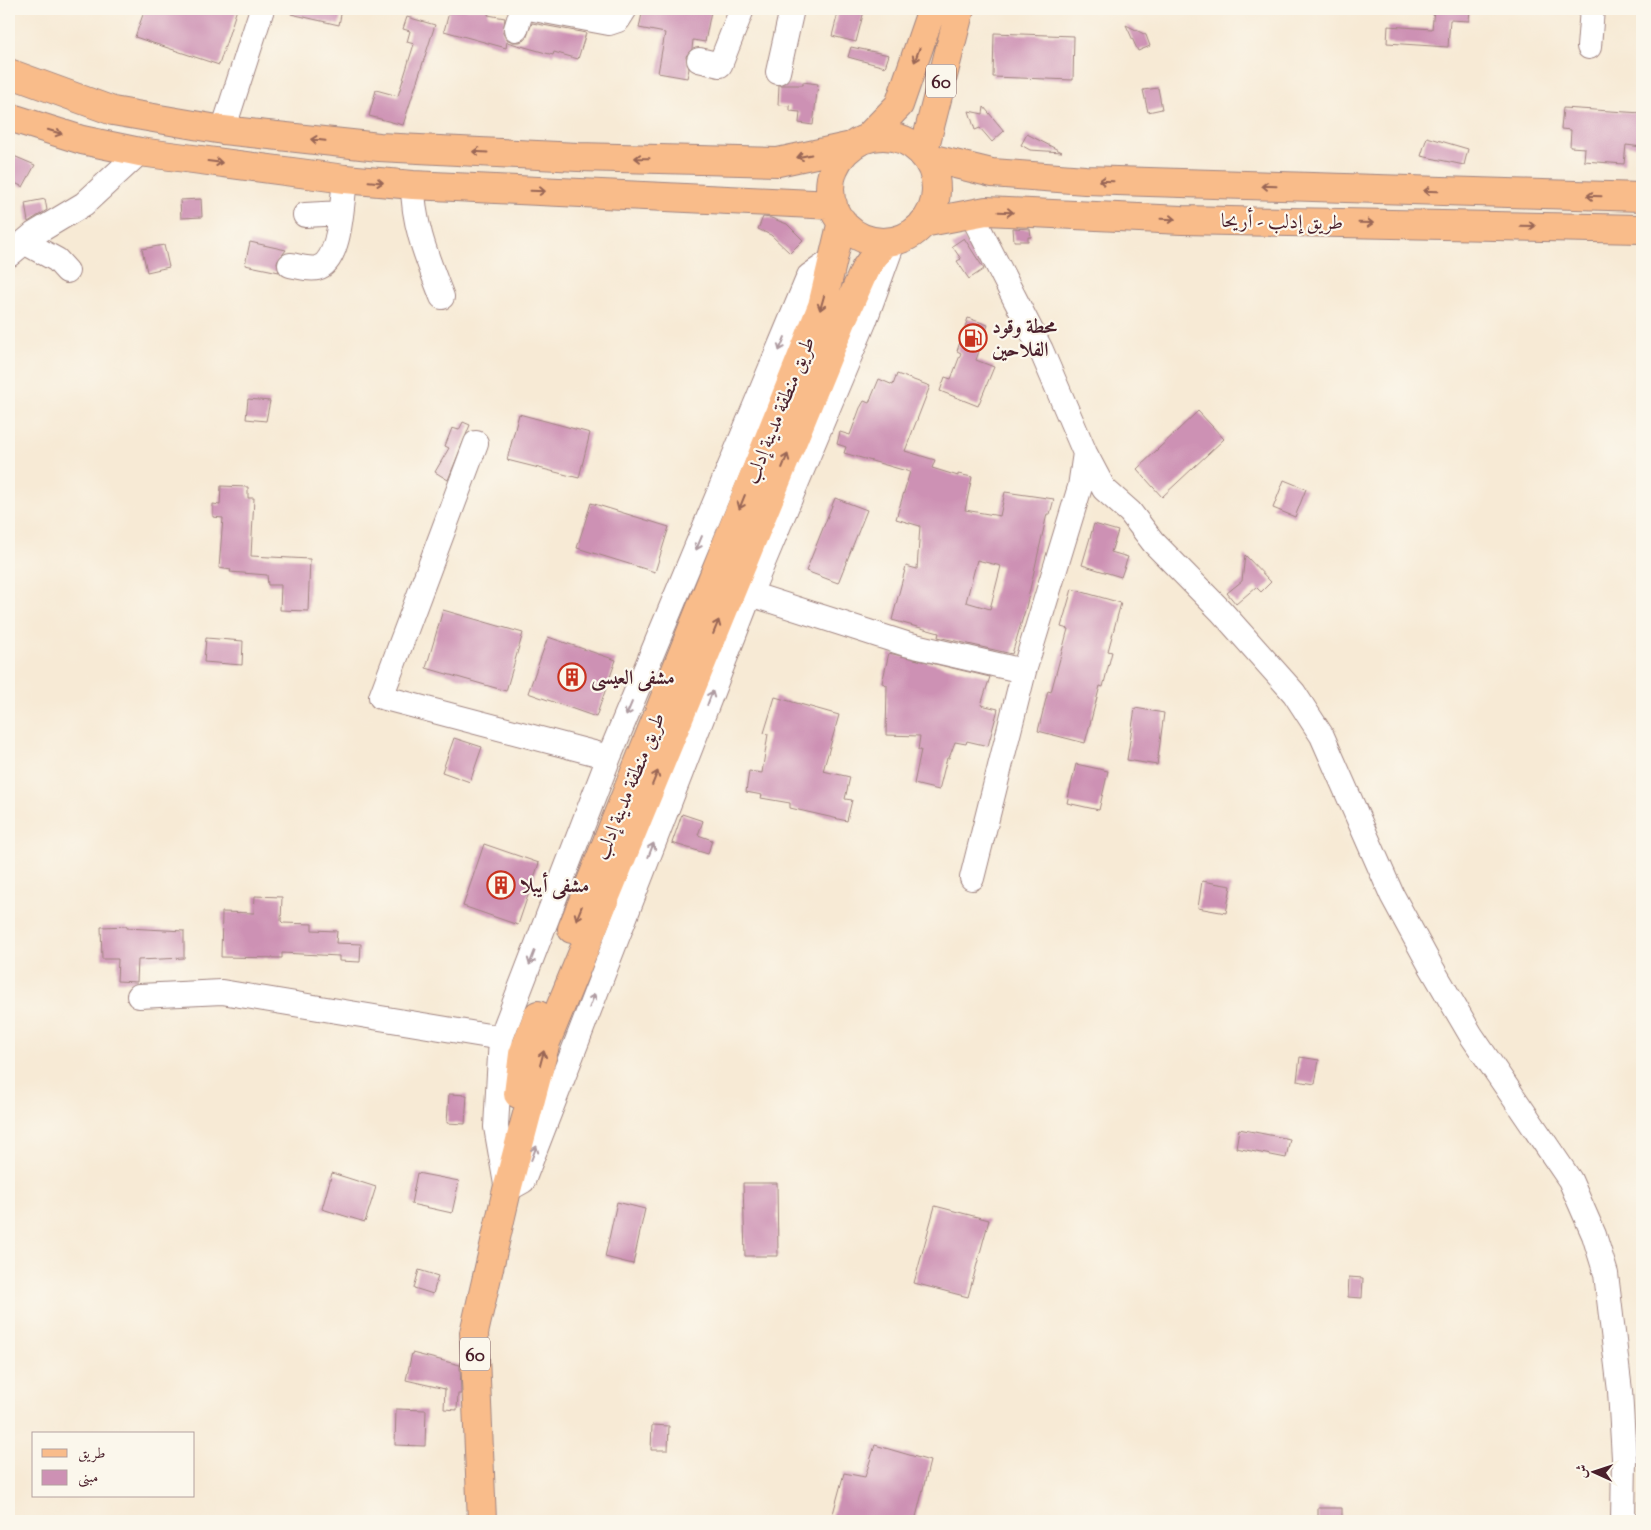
<svg xmlns="http://www.w3.org/2000/svg" width="1651" height="1530" font-family="'Sorts Mill Goudy',Amiri,serif">
<rect width="100%" height="100%" fill="#fbf7ec"/>
<filter id="ink" filterUnits="userSpaceOnUse"><feTurbulence type="fractalNoise" baseFrequency=".02" numOctaves="2"/><feDisplacementMap in="SourceGraphic" scale="10" xChannelSelector="R" yChannelSelector="G"/><feConvolveMatrix kernelMatrix="1 2 1 2 8 2 1 2 1" color-interpolation-filters="sRGB"/></filter>
<filter id="wash" filterUnits="userSpaceOnUse"><feTurbulence type="fractalNoise" baseFrequency=".0096" numOctaves="4" result="noise"/><feDisplacementMap in="SourceGraphic" scale="20" xChannelSelector="R" yChannelSelector="G"/><feGaussianBlur stdDeviation="1.12" result="paint"/><feColorMatrix in="noise" values="0 0 0 0 0 0 0 0 0 0 0 0 0 0 0 0 0 1.4 0 .05"/><feComposite in="paint" operator="in"/></filter>
<g filter="url(#wash)">
<rect width="100%" height="100%" fill="#f7ead5"/>
<g id="blocks">
<!-- building -->
<path fill="#cd91b4" fill-rule="evenodd" d="M145 9H237L219 65 135 37Z
M291 9H342L339 25 291 14Z
M450 9H489L488 15 505 18 503 33 506 39 513 42H520L526 39 532 23 586 33 578 59 554 52 553 55 507 42 506 48 444 31Z
M643 9H701L711 11 705 42 693 40 692 49 686 56 689 69 687 78 658 73 665 33 639 28Z
M839 9 864 11 856 42 832 36Z
M1434 9H1470L1469 21 1450 20 1448 47 1387 43 1388 26 1432 29Z
M407 17 435 25 403 125 369 116 376 90 398 96 414 44 407 42 410 31 403 29Z
M1126 25 1146 35 1150 46 1138 51Z
M994 33 1074 36 1073 80 993 77Z
M851 47 889 55 885 67 848 57Z
M803 82 818 84 813 125 799 123 800 112 790 111V106L778 105 779 85H803Z
M1158 88 1162 109 1148 112 1143 90Z
M984 107 1004 131 992 142 980 128 975 130 969 111 983 114Z
M1563 108 1642 113V147L1626 145 1624 164 1584 161 1585 148 1570 147 1571 130 1561 129Z
M1027 134 1062 152 1030 150 1021 145Z
M1427 137 1468 149 1464 165 1421 156Z
M9 154 35 165 23 187 9 180Z
M45 199 47 210 28 222 25 203Z
M201 199 202 217 181 218 180 200Z
M763 217 771 218 787 224 803 240 790 253 771 235 758 229Z
M1013 228 1030 229 1031 237H1028V241H1014Z
M964 238 984 269 969 279 957 261 961 259 952 246Z
M250 242 286 250 277 262 279 272 245 265Z
M164 245 169 267 147 272 142 249Z
M968 318 988 325 976 360 994 367 978 406 940 391 945 377 951 379 961 353 957 351Z
M897 374 930 386 905 451 935 460 932 468 958 476V474L972 477 965 510 1000 516 1005 492 1054 499 1050 514H1047L1026 607 1012 654 938 637 939 633 892 620 906 566 917 569 920 526 896 519 910 472 844 453 846 447 837 444 840 432 850 435 860 408 864 401 869 403 879 379 893 385ZM977 560 1001 566 990 609 966 602Z
M248 399 270 401 266 421 246 419Z
M1198 411 1224 439 1162 497 1137 469Z
M519 414 590 433 579 478 507 460Z
M463 422 470 425 448 480 435 472 449 448 445 446 452 428 459 430Z
M1284 480 1306 489 1295 517 1273 508Z
M221 486 248 487V498H254L251 556 310 559 308 611 280 610 281 585H268L267 575 230 572 231 570 219 568 223 518 213 517V504L220 505Z
M835 498 867 510 838 583 806 571Z
M591 503 669 527 655 572 577 548Z
M1094 524 1118 531 1111 552 1128 557 1121 577 1082 565Z
M1245 555 1271 582 1261 592 1256 587 1236 604 1227 593 1242 581Z
M1072 589 1121 603 1108 651 1112 652 1103 687 1100 686 1085 743 1038 731 1048 691 1051 692 1068 629 1061 627Z
M443 610 523 633 506 691 426 668Z
M548 637 616 660 596 717 528 693Z
M206 638 243 641 242 665 204 662Z
M889 653 990 677 981 705 998 709 988 746 967 741 966 744 955 742 949 758H947L939 790 914 784 921 750H918L920 736 886 735 887 685 882 683Z
M775 697 839 715 823 771 850 777 845 799 852 800 847 821 790 808V803L761 798 762 795 746 792 749 771 762 773 768 734 764 733Z
M1135 708 1164 713 1157 765 1127 760Z
M454 738 482 747 470 782 442 772Z
M1076 764 1108 771 1099 810 1067 803Z
M682 814 703 821 698 835 712 840 708 854 672 843Z
M484 844 539 863 518 925 463 906Z
M1202 881 1231 886 1226 913 1198 908Z
M255 896 282 897 281 921 283 923 312 924V930L337 931 336 943 361 944 360 962 339 961V956L282 953V958L221 957 222 912 254 913Z
M127 926V928L184 931V958L138 960 137 982 117 981 118 959H102L101 927Z
M1300 1057 1319 1060 1315 1084 1297 1081Z
M449 1094 467 1095 465 1124 447 1123Z
M1239 1129 1290 1139 1286 1158 1236 1148Z
M332 1173 376 1187 365 1222 322 1209Z
M417 1173 459 1181 452 1213 411 1204Z
M743 1183H777L778 1256H745Z
M617 1202 645 1209 633 1264 605 1257Z
M935 1206 989 1220 968 1297 914 1283Z
M419 1270 438 1276 433 1294 414 1288Z
M1349 1277 1363 1278 1362 1298 1348 1297Z
M412 1353 460 1365 461 1394H458L457 1410 444 1409 445 1389 406 1380Z
M396 1409 426 1410 425 1446 395 1445Z
M652 1425 669 1426 668 1450H651Z
M875 1445 930 1461 915 1521H831L844 1473 865 1477Z
M1318 1508H1342V1521H1318Z"/>
</g>
</g>
<g filter="url(#ink)">
<use href="#blocks" fill-opacity="0" stroke="#a08480" stroke-width="1"/>
<g fill="none" stroke-linecap="round" stroke-linejoin="round">
<!-- minor casing -->
<g stroke="#a08480" stroke-width="26">
<path id="minor" d="M534 9 609 23 618 20 625 9
M516 29 522 9
M1589 47 1592 9
M699 60 720 65 742 9
M778 72 792 9
M223 130 262 9
M413 185C413 226 428 260 442 297
M971 213 1041 350 1085 453 1104 489 1130 512 1153 542 1221 611 1294 693 1322 736 1392 895 1430 965 1471 1035 1570 1180 1594 1235 1606 1274 1620 1391 1624 1458 1623 1521
M305 215 341 213
M24 242 57 260 67 271
M9 255 34 234 84 204 140 152
M832 260 809 276 609 757 501 1038 496 1127 507 1190 523 1181 750 594 865 320 894 240
M290 265C298 266 308 270 317 268 341 262 342 201 345 179
M476 443 381 697 609 757
M750 594 906 644 1024 671
M972 878 1024 671 1080 487 1085 453
M139 996 222 992 501 1038"/>
</g>
<!-- major casing -->
<g stroke="#a08480" stroke-width="30">
<path id="major" d="M9 73 113 111 223 130 379 147 578 157 778 162 852 146
M9 117 82 140 140 152 345 179 413 185 833 205
M830 189a53 53 0 1 1 106 0a53 53 0 1 1-106 0Z
M867 138 899 105 932 9
M923 154 960 9
M926 157 992 173 1085 180 1642 197
M923 223 986 211 1182 220 1642 229
M572 929 822 306 842 221
M518 1094 523 1054 538 1015
M482 1521 474 1333 507 1190 546 1042 845 314 865 269 884 242"/>
</g>
<!-- minor -->
<use href="#minor" stroke="#fff" stroke-width="24"/>
<!-- major -->
<use href="#major" stroke="#f9bc8a" stroke-width="28"/>
</g>
<!-- one-way arrows -->
<defs><path id="oneway-shaft" d="M-6 0H5M1.5-3L5.5 0L1.5 3" fill="none" stroke-width="1.6" stroke-linecap="round" stroke-linejoin="round" transform="scale(1.25)"/></defs>
<g stroke="#996656">
<use href="#oneway-shaft" transform="translate(917 55) rotate(110)"/>
<use href="#oneway-shaft" transform="translate(55 132) rotate(17)"/>
<use href="#oneway-shaft" transform="translate(318 140) rotate(-174)"/>
<use href="#oneway-shaft" transform="translate(480 152) rotate(-177)"/>
<use href="#oneway-shaft" transform="translate(804 156) rotate(168)"/>
<use href="#oneway-shaft" transform="translate(642 158) rotate(-179)"/>
<use href="#oneway-shaft" transform="translate(215 162) rotate(7)"/>
<use href="#oneway-shaft" transform="translate(1106 181) rotate(-178)"/>
<use href="#oneway-shaft" transform="translate(376 182) rotate(5)"/>
<use href="#oneway-shaft" transform="translate(1269 186) rotate(-178)"/>
<use href="#oneway-shaft" transform="translate(538 191) rotate(2)"/>
<use href="#oneway-shaft" transform="translate(1431 191) rotate(-178)"/>
<use href="#oneway-shaft" transform="translate(1594 196) rotate(-178)"/>
<use href="#oneway-shaft" transform="translate(1006 212) rotate(2)"/>
<use href="#oneway-shaft" transform="translate(1168 219) rotate(2)"/>
<use href="#oneway-shaft" transform="translate(1366 223) rotate(1)"/>
<use href="#oneway-shaft" transform="translate(1528 226) rotate(1)"/>
<use href="#oneway-shaft" transform="translate(822 303) rotate(106)"/>
<use href="#oneway-shaft" transform="translate(785 461) rotate(-68)"/>
<use href="#oneway-shaft" transform="translate(742 502) rotate(112)"/>
<use href="#oneway-shaft" transform="translate(716 627) rotate(-68)"/>
<use href="#oneway-shaft" transform="translate(655 778) rotate(-68)"/>
<use href="#oneway-shaft" transform="translate(579 913) rotate(112)"/>
<use href="#oneway-shaft" transform="translate(542 1058) rotate(-75)"/>
</g>
<g stroke="#ae9aa0">
<use href="#oneway-shaft" transform="translate(782 344) rotate(113)"/>
<use href="#oneway-shaft" transform="translate(699 543) rotate(113)"/>
<use href="#oneway-shaft" transform="translate(710 698) rotate(-69)"/>
<use href="#oneway-shaft" transform="translate(629 709) rotate(113)"/>
<use href="#oneway-shaft" transform="translate(651 850) rotate(-69)"/>
<use href="#oneway-shaft" transform="translate(532 958) rotate(111)"/>
<use href="#oneway-shaft" transform="translate(592 1001) rotate(-69)"/>
<use href="#oneway-shaft" transform="translate(534 1153) rotate(-69)"/>
</g>
</g>
<!-- icons -->
<defs>
<g id="fuel-ring" transform="scale(1.4375)"><circle r="9.5" fill="#fbf7ec" stroke="#c8321e" stroke-width="1.5"/><path d="M-5.5-6h7V0h2V4h1.3V-2.5L3-4.5l.8-.8L6-3V5H2.5V1h-1V6h-7ZM-4.2-4.7v3.2H.2V-4.7Z" fill="#c8321e"/></g>
<g id="building-ring" transform="scale(1.4375)"><circle r="9.5" fill="#fbf7ec" stroke="#c8321e" stroke-width="1.5"/><path d="M-4-6H4V6H1V3H-1V6H-4ZM-2.5-4.3h1.7v1.8h-1.7ZM.8-4.3h1.7v1.8H.8ZM-2.5-1h1.7V.8h-1.7ZM.8-1h1.7V.8H.8Z" fill="#c8321e"/></g>
</defs>
<g fill-rule="evenodd">
<use href="#fuel-ring" x="973" y="338"/>
<use href="#building-ring" x="572" y="677"/>
<use href="#building-ring" x="501" y="885"/>
</g>
<g text-anchor="middle" stroke-width="4.5" stroke-linejoin="round" paint-order="stroke">
<!-- shield labels -->
<g fill="#fbf7ec" stroke="#7f6065" stroke-width="1">
<rect x="926" y="64.5" width="30" height="33" rx="4"/>
<rect x="460" y="1337.5" width="30" height="33" rx="4"/>
</g>
<g font-size="19" font-weight="bold" fill="#4a1f2b">
<text x="941" y="88">60</text>
<text x="475" y="1361">60</text>
</g>
<!-- street labels -->
<g font-size="20" fill="#4a1f2b" stroke="#fbf7ec">
<text transform="translate(1282 221) rotate(1)" y="7">طريق إدلب - أريحا</text>
<text transform="translate(779 410) rotate(-68)" y="7">طريق منطقة مدينة إدلب</text>
<text transform="translate(629 786) rotate(-68)" y="7">طريق منطقة مدينة إدلب</text>
</g>
<!-- poi labels -->
<g font-size="20" font-weight="bold" fill="#4a1f2b" stroke="#fbf7ec" text-anchor="start">
<text x="992" y="333">محطة وقود<tspan x="992" dy="23">الفلاحين</tspan></text>
<text x="591" y="684">مشفى العيسى</text>
<text x="520" y="892">مشفى أيبلا</text>
</g>
</g>
<!-- margin -->
<rect width="1651" height="1530" fill="none" stroke="#fbf7ec" stroke-width="30"/>
<!-- legend -->
<rect x="32" y="1432" width="162" height="65" fill="#fbf7ec" stroke="#b4a19f"/>
<rect x="42" y="1449" width="25" height="8" fill="#f9bc8a" stroke="#b4a19f"/>
<text x="78" y="1458" font-size="15" fill="#4a1f2b">طريق</text>
<rect x="42" y="1470" width="25" height="15" fill="#cd91b4" stroke="#b4a19f"/>
<text x="78" y="1482" font-size="15" fill="#4a1f2b">مبنى</text>
<!-- north arrow -->
<g transform="translate(1594 1472) rotate(273)" stroke="#fbf7ec" stroke-width="4" paint-order="stroke">
<path d="M0-4L9 19L0 12L-9 19Z" fill="#4a1f2b"/>
<text y="-8" font-size="14" font-weight="bold" text-anchor="middle" fill="#4a1f2b">ش</text>
</g>
</svg>
